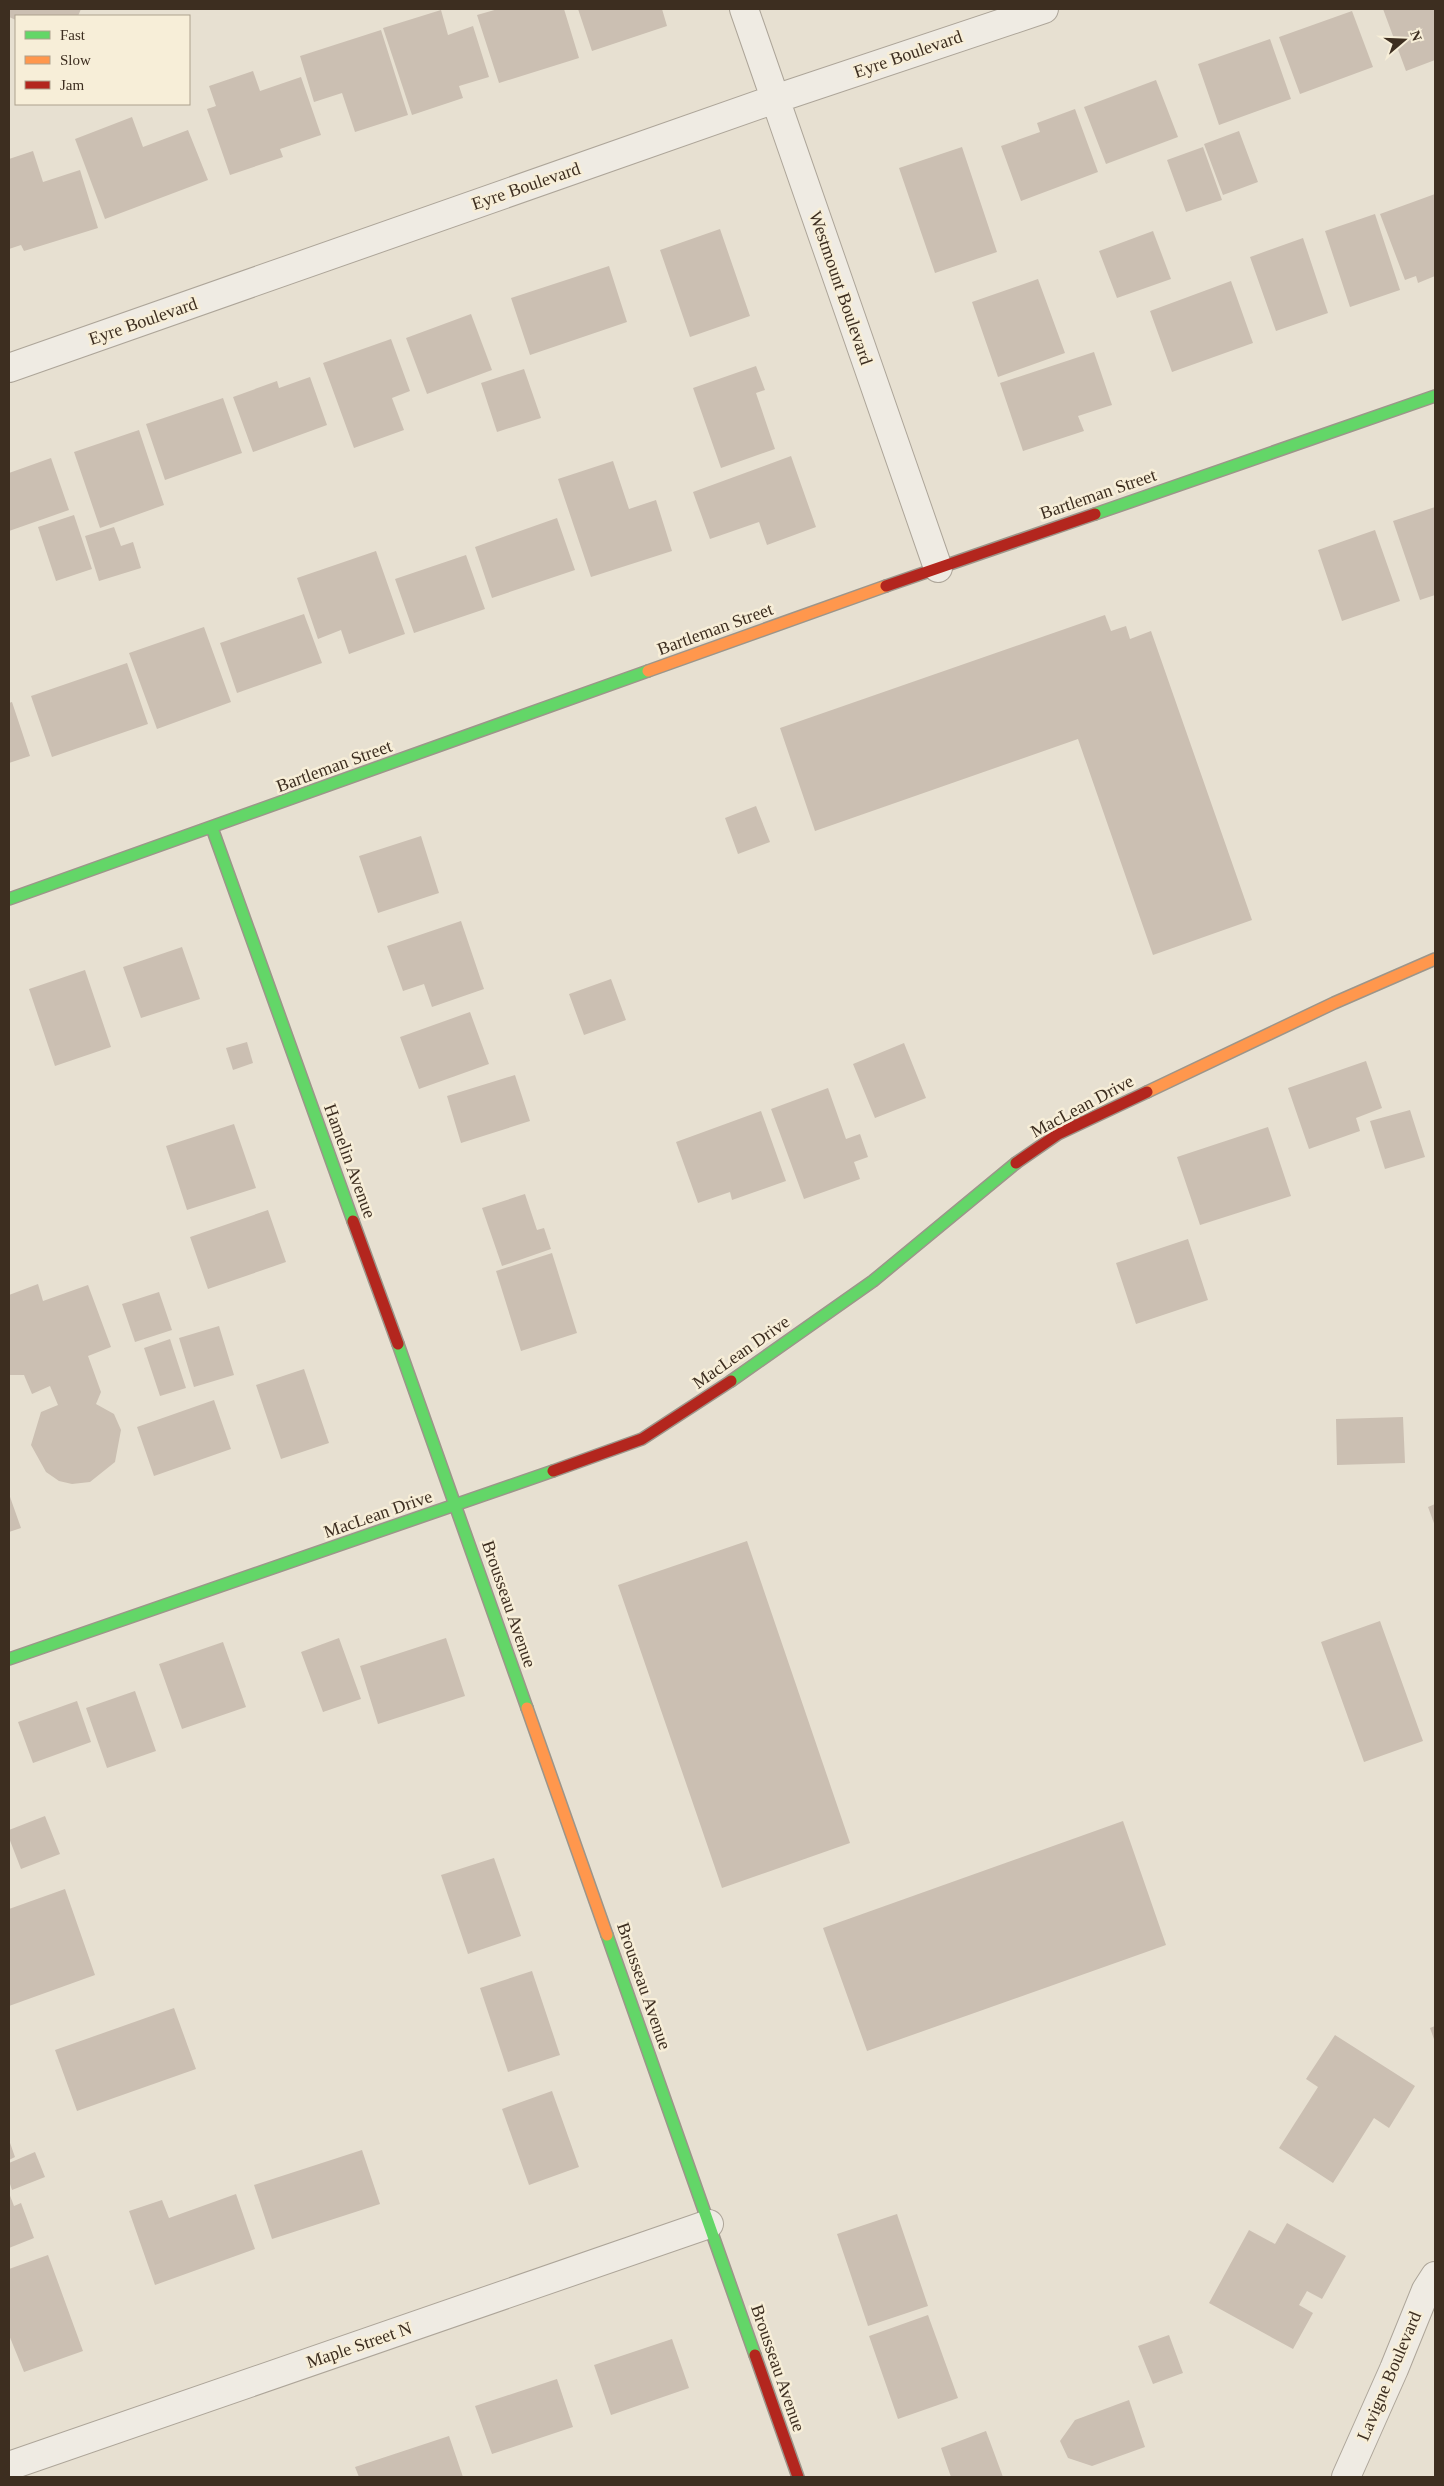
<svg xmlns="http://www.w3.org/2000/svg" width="1444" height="2486" font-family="'Times New Roman',serif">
<rect width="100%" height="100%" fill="#e7e0d1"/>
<!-- building -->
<path fill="#cbbfb2" d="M9 9H81L78 16H16V20L9 17Z
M498 9H564L579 58 499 83 477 15Z
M578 9H662L667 26 592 51Z
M1383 9H1435V60L1406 71Z
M441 10 448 35 473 26 489 77 459 86 463 98 412 115 383 28Z
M1352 11 1373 67 1300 94 1279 37Z
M381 30 408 115 355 132 342 93 314 102 300 56Z
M1270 39 1291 99 1219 125 1198 64Z
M253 71 260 91 301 77 321 135 280 149 283 157 230 175 207 109 216 106 209 86Z
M1156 80 1178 137 1106 164 1084 107Z
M1075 109 1098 172 1021 201 1001 146 1040 132 1037 123Z
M132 117 143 147 188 130 208 180 105 219 75 139Z
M1239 131 1258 182 1223 195 1204 144Z
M962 147 997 252 935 273 899 168Z
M1203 147 1222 200 1186 212 1167 160Z
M33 151 43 182 80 170 98 228 24 251 21 245 9 249V159Z
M1435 194V276L1418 283 1416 276 1405 280 1380 214Z
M1375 214 1400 290 1350 307 1325 231Z
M720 229 750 316 690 337 660 250Z
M1153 231 1171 279 1117 298 1099 251Z
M1303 238 1328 313 1276 331 1250 257Z
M609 266 627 322 530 355 511 298Z
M1038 279 1065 353 998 377 972 302Z
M1231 281 1253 343 1172 372 1150 311Z
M471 314 492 370 427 394 406 338Z
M391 339 410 391 392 398 404 430 354 448 323 363Z
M1094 352 1112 405 1078 416 1084 431 1023 451 1000 383Z
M756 366 765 390 756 393 775 449 721 468 693 388Z
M524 369 541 418 497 432 481 383Z
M310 377 327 425 253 452 233 397 277 381 279 388Z
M223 398 242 453 165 480 146 424Z
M139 430 164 505 100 528 74 452Z
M791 456 816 527 767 545 759 522 710 539 693 492Z
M51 458 69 510 9 531V473Z
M613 461 629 509 656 500 672 551 591 577 558 479Z
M1435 507V595L1420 600 1393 521Z
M74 515 92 569 56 581 38 527Z
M557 518 575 570 492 598 475 547Z
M114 527 121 546 133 542 141 568 99 581 85 536Z
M1375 530 1400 601 1342 621 1318 550Z
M376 551 405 634 349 654 341 630 318 639 297 578Z
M466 555 485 609 414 633 395 579Z
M304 614 322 663 237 693 220 643Z
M1105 615 1111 631 1126 626 1130 639 1151 631 1252 920 1153 955 1078 739 815 831 780 728Z
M204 627 231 702 157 729 129 653Z
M127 663 148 724 52 757 31 696Z
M12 702 30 756 9 763V703Z
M756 806 770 842 738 854 725 818Z
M421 836 439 893 378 913 359 856Z
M461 921 484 989 432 1007 424 984 403 991 387 946Z
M182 947 200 999 141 1018 123 967Z
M85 970 111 1047 55 1066 29 989Z
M611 979 626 1020 584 1035 569 994Z
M470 1012 489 1064 419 1089 400 1037Z
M247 1042 253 1063 233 1070 226 1048Z
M904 1043 926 1098 875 1118 853 1064Z
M1366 1061 1382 1108 1356 1118 1360 1131 1309 1149 1288 1088Z
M515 1075 530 1121 461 1143 447 1096Z
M828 1088 846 1139 860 1134 868 1157 854 1162 860 1179 804 1199 771 1109Z
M1410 1110 1425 1157 1385 1169 1370 1121Z
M761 1111 786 1181 732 1200 730 1192 698 1203 676 1142Z
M234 1124 256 1188 187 1210 166 1146Z
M1268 1127 1291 1196 1200 1225 1177 1157Z
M525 1194 537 1230 544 1228 551 1249 502 1266 482 1208Z
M268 1210 286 1262 208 1289 190 1237Z
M1188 1239 1208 1300 1136 1324 1116 1263Z
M552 1253 577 1333 521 1351 496 1271Z
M38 1284 43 1301 88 1285 111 1347 88 1356 101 1392 96 1404 114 1414 121 1430 115 1462 90 1482 72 1484 59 1481 46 1472 31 1445 41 1412 58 1405 50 1386 32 1394 24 1375H9V1295Z
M159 1292 172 1330 135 1342 122 1304Z
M219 1326 234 1375 194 1387 179 1338Z
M170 1339 186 1388 160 1396 144 1348Z
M304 1369 329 1443 281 1459 256 1385Z
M214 1400 231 1449 154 1476 137 1427Z
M1403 1417 1405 1463 1337 1465 1336 1419Z
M9 1494 21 1528 9 1532Z
M1435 1504V1526L1428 1507Z
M747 1541 850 1843 722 1888 618 1585Z
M1380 1621 1423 1741 1364 1762 1321 1642Z
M339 1638 361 1699 323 1712 301 1652Z
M446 1638 465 1696 378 1724 360 1666Z
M223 1642 246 1707 182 1729 159 1664Z
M135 1691 156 1751 107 1768 86 1708Z
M77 1701 91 1742 33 1763 18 1722Z
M45 1816 60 1854 21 1869 9 1838V1830Z
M1123 1821 1166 1945 867 2051 823 1928Z
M494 1858 521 1936 468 1954 441 1875Z
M65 1889 95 1975 9 2006V1909Z
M532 1971 560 2055 508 2072 480 1988Z
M174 2008 196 2069 77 2111 55 2050Z
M1435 2026V2042L1430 2028Z
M1335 2035 1415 2086 1389 2128 1374 2118 1333 2183 1279 2148 1318 2087 1306 2079Z
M552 2091 579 2167 529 2185 502 2109Z
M9 2140 15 2157 9 2160Z
M362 2150 380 2204 272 2239 254 2185Z
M35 2152 45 2177 12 2190 9 2181V2163Z
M9 2193 14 2206 21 2203 34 2238 9 2248Z
M236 2194 255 2249 155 2285 129 2211 162 2200 169 2218Z
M897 2214 928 2306 868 2326 837 2234Z
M1287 2223 1346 2256 1322 2299 1307 2291 1299 2305 1313 2313 1293 2349 1209 2303 1249 2230 1275 2244Z
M48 2255 83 2351 24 2372 9 2335V2269Z
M928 2315 958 2398 898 2419 869 2336Z
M1169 2335 1183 2373 1153 2384 1138 2346Z
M672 2339 689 2388 611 2415 594 2365Z
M557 2379 573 2427 492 2454 475 2406Z
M1129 2400 1145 2447 1092 2466 1068 2458 1060 2441 1075 2420Z
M986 2431 1003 2477H951L941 2448Z
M449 2436 463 2477H359L355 2467Z"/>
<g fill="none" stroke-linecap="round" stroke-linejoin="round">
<!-- street casing -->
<g stroke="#ada599" stroke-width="30">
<path id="street" d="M744 9 938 568
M9 368 775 99 1044 9
M9 2466 709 2224
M1346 2477 1394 2369 1426 2290 1435 2276"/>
</g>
<!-- fast casing -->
<g stroke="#9c958a" stroke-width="14">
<path id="fast" d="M1095 514 1435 396
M212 828 353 1221
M9 899 648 671
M398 1344 527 1708
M731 1381 873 1281 1016 1163
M9 1659 553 1471
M607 1935 755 2355"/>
</g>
<!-- slow casing -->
<g stroke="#9c958a" stroke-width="14">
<path id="slow" d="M648 671 886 586
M1147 1092 1334 1003 1435 959
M527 1708 607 1935"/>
</g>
<!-- jam casing -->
<g stroke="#9c958a" stroke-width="14">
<path id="jam" d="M886 586 1095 514
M1016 1163 1058 1134 1147 1092
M353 1221 398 1344
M553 1471 642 1439 731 1381
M755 2355 798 2477"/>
</g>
<!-- street -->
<use href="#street" stroke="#efebe3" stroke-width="28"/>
<!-- fast -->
<use href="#fast" stroke="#63d668" stroke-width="11"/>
<!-- slow -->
<use href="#slow" stroke="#ff974d" stroke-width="11"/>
<!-- jam -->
<use href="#jam" stroke="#b3261e" stroke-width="11"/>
</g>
<g text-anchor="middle" stroke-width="5" stroke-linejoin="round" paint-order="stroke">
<!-- street labels -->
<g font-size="18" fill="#3d2e20" stroke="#f7eed8">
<text transform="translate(908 54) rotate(-19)" y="6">Eyre Boulevard</text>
<text transform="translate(526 186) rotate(-19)" y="6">Eyre Boulevard</text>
<text transform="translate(841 288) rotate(71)" y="6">Westmount Boulevard</text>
<text transform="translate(143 321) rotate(-19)" y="6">Eyre Boulevard</text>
<text transform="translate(1098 494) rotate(-19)" y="6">Bartleman Street</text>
<text transform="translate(715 629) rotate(-20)" y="6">Bartleman Street</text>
<text transform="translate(334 766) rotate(-20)" y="6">Bartleman Street</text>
<text transform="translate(1082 1106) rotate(-28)" y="6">MacLean Drive</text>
<text transform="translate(350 1161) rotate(70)" y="6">Hamelin Avenue</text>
<text transform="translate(741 1352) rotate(-35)" y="6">MacLean Drive</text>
<text transform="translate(378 1514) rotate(-19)" y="6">MacLean Drive</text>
<text transform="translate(509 1604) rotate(71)" y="6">Brousseau Avenue</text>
<text transform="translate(644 1986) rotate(71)" y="6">Brousseau Avenue</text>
<text transform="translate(359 2345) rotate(-19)" y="6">Maple Street N</text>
<text transform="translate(778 2368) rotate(71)" y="6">Brousseau Avenue</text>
<text transform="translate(1389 2376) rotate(-67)" y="6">Lavigne Boulevard</text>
</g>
</g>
<!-- border -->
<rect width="1444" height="2486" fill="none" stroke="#3d2e20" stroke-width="20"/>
<!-- legend -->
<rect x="15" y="15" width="175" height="90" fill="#f7eed8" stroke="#ada18e"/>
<rect x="25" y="31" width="25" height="8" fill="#63d668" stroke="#ada18e"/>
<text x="60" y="40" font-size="15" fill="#3d2e20">Fast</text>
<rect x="25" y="56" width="25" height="8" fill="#ff974d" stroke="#ada18e"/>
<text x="60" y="65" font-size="15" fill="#3d2e20">Slow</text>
<rect x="25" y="81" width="25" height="8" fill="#b3261e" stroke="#ada18e"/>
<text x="60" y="90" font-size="15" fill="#3d2e20">Jam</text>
<!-- north arrow -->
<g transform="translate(1404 40) rotate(71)" stroke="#f7eed8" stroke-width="4" paint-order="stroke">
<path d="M0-4L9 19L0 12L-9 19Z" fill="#3d2e20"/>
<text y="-8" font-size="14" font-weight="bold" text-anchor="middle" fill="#3d2e20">N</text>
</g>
</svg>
